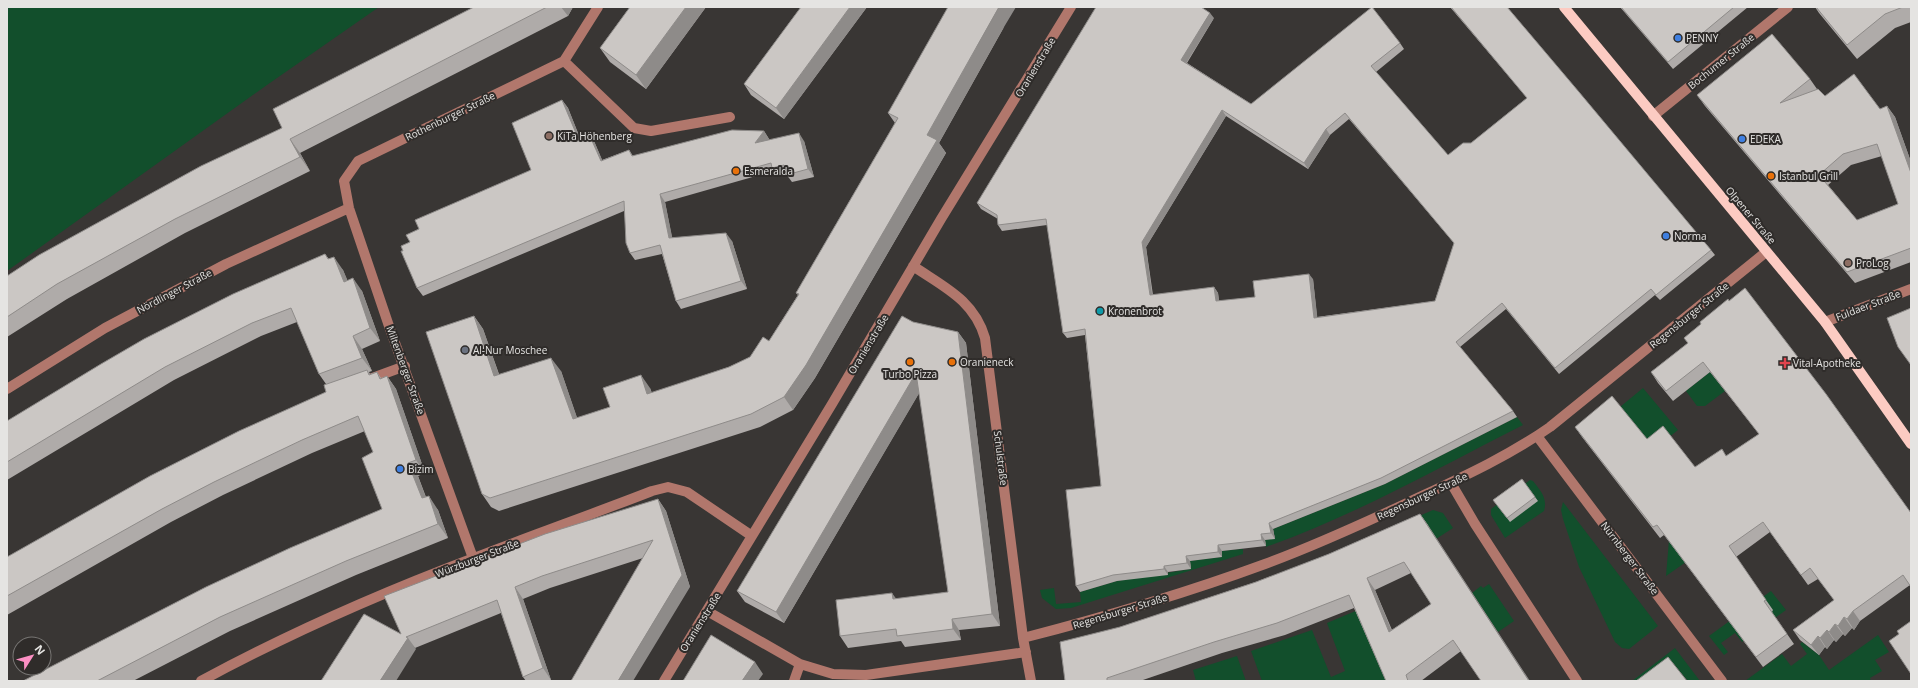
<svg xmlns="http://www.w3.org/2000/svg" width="1918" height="688" font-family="'Open Sans',sans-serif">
<rect width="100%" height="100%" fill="#393634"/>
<!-- green -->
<path fill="#124f2c" d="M8 7H379L267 85 7 271Z
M1710 372 1725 391 1705 406H1697L1686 391Z
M1643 388 1678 430 1649 453 1620 407Z
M1517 417 1523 425C1438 468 1356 515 1266 547L1265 540 1275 538 1273 529 1385 484Z
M1530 480 1533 481C1540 490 1548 498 1544 511L1505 538 1491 515V509Z
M1563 502 1658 626 1629 649 1622 648 1615 642 1579 567 1563 519 1561 510Z
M1433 510 1443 513 1453 528 1436 539 1387 530Z
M1669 540 1706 548 1666 576Z
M1243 549V554L1071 608 1056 609 1042 598 1040 590 1054 588 1056 604 1081 602 1080 592 1117 581 1191 569 1190 561 1222 557V551Z
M1489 584 1514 621 1498 632 1472 593 1481 586 1483 588Z
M1771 591 1786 610 1742 642 1735 633 1721 643 1728 652 1724 655 1709 636Z
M1358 610 1389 681H1262L1251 651 1312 630 1331 677 1345 671 1327 623Z
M1878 635 1889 652 1875 660 1882 671 1870 678 1871 681H1745L1782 654 1791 666 1807 654 1800 644 1802 642 1819 655 1829 670Z
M1675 648 1700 681H1688L1673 663 1649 681H1632Z
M1237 656 1246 681H1196L1193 670Z"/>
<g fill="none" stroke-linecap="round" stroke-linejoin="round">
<!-- minor -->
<path stroke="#b1776c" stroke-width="10" d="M564 61 634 128 651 131 730 117
M1653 116 1788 7
M913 266C944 287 974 300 985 338L1023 638 1031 681
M1825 322 1911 289
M367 380 405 366
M7 389 105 328 226 264 349 208
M1537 436 1722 681
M1451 483 1475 524 1577 681
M473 558 390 329 349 208 344 181 358 161 564 61 598 7
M707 611 800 664 833 674 866 675 1026 652
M1023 638C1105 617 1186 593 1265 564 1314 546 1360 525 1407 503 1456 480 1506 458 1550 427L1766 252
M201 681C288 634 381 593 474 558 533 535 593 514 652 491L668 487 687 492 752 536
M664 681 832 404 941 219 1071 7
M794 681 800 664"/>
<!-- major -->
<path stroke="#fccbc2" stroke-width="10" d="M1564 7 1825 322 1911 444"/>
</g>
<!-- wall -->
<path fill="#afaba9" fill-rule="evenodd" d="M474 7H573L568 16 300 153 310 171 185 233 67 299 7 337V276L282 128Z
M630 7H706L646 89 610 62 600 48Z
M801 7H867L784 119 751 95 744 84Z
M1450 7H1507L1711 250 1715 255 1660 300 1655 295 1559 374 1506 309 1460 347 1513 411 1517 417 1385 484 1273 529 1275 539 1265 540 1266 546 1222 551V557L1190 561 1191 569 1168 572V575L1117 581 1080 592 1076 586 1101 486 1085 335 1067 338 1063 333 1047 225 1002 231 998 225V219L981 209 977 203 1214 18 1187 63 1251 104 1400 43 1404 49 1376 72 1448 155 1471 143 1527 98ZM1226 116 1308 169 1330 135 1349 119 1454 243 1435 301 1317 317 1313 279 1255 297 1219 301 1218 293 1214 287 1153 295 1146 247Z
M1620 7H1748L1673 69Z
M1815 7H1911V22L1895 28 1857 59 1819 13Z
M1004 27 939 143 946 153 815 378 793 410 760 427 499 511 491 507 482 494 474 316 483 329 499 374 561 371 577 418 610 407 650 388 652 393 729 367 750 357 769 341 798 295 796 293 895 123 888 113Z
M1810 79 1817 89 1825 96 1880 109 1887 106 1895 117 1911 162V262L1855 283 1705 106 1697 95ZM1882 156 1898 204 1857 220 1828 185 1851 165Z
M562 100 568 108 580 138 589 134 594 141 602 160 629 150 633 156 764 131 769 139 768 140 804 141 814 177 792 182 786 174 778 176 774 171 665 202 672 238 732 241 747 289 681 309 676 301 662 254 635 260 630 253 624 211 423 296 417 288 403 251 419 229 531 170Z
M325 254 329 259 343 270 347 280 362 291 380 341 362 349 372 371 369 372 370 374 377 372 381 378 387 376 396 389 425 473 418 476 426 497 438 510 448 538 356 575 230 631 133 681H23L382 509 373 452 365 431 312 453 223 495 171 522 7 615V557L326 392V384L319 374 297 322 261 336 174 380 7 480V421Z
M1728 299 1910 585 1860 621 1854 630 1852 628 1845 636 1843 634 1836 642 1834 640 1827 649 1825 647 1819 655 1800 640 1793 630 1834 600 1818 579 1808 585 1770 532 1736 557 1773 610 1772 612 1794 644 1763 667 1664 535 1660 538 1582 437 1575 427 1647 439 1695 467 1726 456 1759 434 1710 372 1673 401 1658 383 1651 372 1688 343 1684 338 1701 324Z
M913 322 958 332 966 343 1000 626 959 630 961 640 905 647 901 641 848 648 840 636 896 599 948 592 919 393 784 623 745 602 737 591Z
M1522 479 1538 501 1510 522 1493 500Z
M658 499 666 511 690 587 643 558 550 588 523 599 551 680 548 681H526L523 677 501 613 415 648 416 649 401 634Z
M1420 514 1428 525 1461 651 1421 681H1386L1354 608 1285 635 1222 653 1140 681H1065L1120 627 1256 582 1329 554ZM1411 573 1431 604 1392 630 1375 590Z"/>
<!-- shaded-wall -->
<path fill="#8e8b89" d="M561 7H573L568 16Z
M686 7H706L646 89 636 75Z
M850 7H867L784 119 776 108Z
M999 7H1016L1004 27 939 143 946 153 815 378 793 410 784 397 927 135Z
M1210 13 1214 18 1185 65 1181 60Z
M562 100 568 108 583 146 578 138Z
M1887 106 1895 117 1911 162V173Z
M1222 110 1226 116 1146 247 1153 301 1150 295 1142 242Z
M1326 129 1330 135 1308 169 1304 163Z
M764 131 769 139 760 150 755 143Z
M799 133 804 141 814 177 808 169Z
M589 134 594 141 606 169 601 161Z
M290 139 300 153 310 171 300 157Z
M660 194 665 202 674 246 669 238Z
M726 233 732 241 747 289 741 281Z
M334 257 343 270 354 295 344 282Z
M1309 274 1313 279 1318 323 1314 318Z
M353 278 362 291 380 341 370 328Z
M1214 287 1218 293 1220 307 1216 301Z
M474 316 483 329 504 389 494 376Z
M958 332 966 343 1000 626 992 614Z
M353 336 362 349 372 371 362 358Z
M551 358 561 371 582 432 573 419Z
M916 373 924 385 784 623 776 612Z
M641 375 650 388 656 407 647 394Z
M387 376 396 389 425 473 416 460Z
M408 463 418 476 431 512 422 498Z
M429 496 438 510 448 538 438 524Z
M658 499 666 511 690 587 633 681H618L682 575Z
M1420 514 1428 525 1530 681H1529Z
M1269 523 1273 529 1275 539 1271 533Z
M1261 534 1265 540 1266 546 1262 540Z
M1218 545 1222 551V557L1218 552Z
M1186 556 1190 561 1191 569 1187 563Z
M1164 566 1168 572V575L1164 569Z
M1367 578 1375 590 1397 644 1389 632Z
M515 587 523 599 551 680 543 668Z
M892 593 900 604 893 599Z
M1853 611 1860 621 1854 630 1847 619Z
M1844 617 1852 628 1845 636 1838 626Z
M952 619 959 630 961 640 953 629Z
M1835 624 1843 634 1836 642 1829 632Z
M1827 630 1834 640 1827 649 1820 638Z
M1818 636 1825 647 1819 655 1811 645Z
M408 638 416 649 396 681H380Z
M755 662 763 674 758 681H742Z"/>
<!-- building -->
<path fill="#cbc7c4" stroke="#8e8b89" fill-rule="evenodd" d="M474 7H547L290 139 300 157 175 219 57 284 7 317V276L39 255 201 166 282 128 273 109Z
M630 7H686L636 75 600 48Z
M801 7H850L776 108 744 84Z
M948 7H999L927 135 937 140 806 365 784 397 751 414 490 498 482 494 426 332 474 316 494 376 551 358 573 419 610 407 603 388 641 375 647 394 729 367 750 357 763 337 769 341 799 294 796 293 898 118 888 113Z
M1096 7H1201L1210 13 1181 60 1251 104 1372 7 1400 43 1371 66 1448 155 1463 143H1471L1527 98 1451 7H1507L1579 92 1711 250 1656 295 1651 289 1555 368 1502 303 1456 342 1513 411 1381 478 1269 523 1271 533 1261 534 1262 540 1218 545V552L1186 556 1187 563 1164 566V569L1113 575 1076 586 1066 490 1101 486 1085 329 1063 333 1046 219 998 225 997 215 977 203ZM1222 110 1304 163 1326 129 1345 113 1454 243 1435 301 1314 318 1309 274 1253 281 1255 297 1216 301 1214 287 1150 295 1142 242Z
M1621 7H1734L1668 62Z
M1816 7H1903L1885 14 1847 45Z
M1772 34 1810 79 1780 103 1818 89 1825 96 1854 74 1880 109 1887 106 1911 173V248L1847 272 1697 95ZM1877 144 1898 204 1857 220 1819 175 1843 154Z
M562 100 578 138 589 134 601 161 629 150 632 156 732 130 764 131 755 143 799 133 808 169 786 175 784 165 772 168 771 163 660 194 669 238 726 233 741 281 676 301 660 245 630 253 626 243 624 201 417 288 401 251H403L401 246 410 242 406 235 419 229 415 220 531 170 512 123Z
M325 254 328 259 334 257 344 282 353 278 370 328 353 336 362 358 319 374 291 308 252 323 165 367 7 462V421L101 364 144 339 233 294Z
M1745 288 1826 394 1911 513V587L1903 575 1853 611 1847 619 1844 617 1838 626 1835 624 1829 632 1827 630 1820 638 1818 636 1811 645 1793 630 1834 600 1810 568 1801 575 1763 522 1729 546 1766 600 1764 601 1787 634 1756 657 1657 525 1653 527 1575 427 1612 396 1647 439 1663 426 1695 467 1722 449 1726 456 1759 434 1703 362 1666 391 1651 372 1688 343 1684 338 1701 324 1700 322 1728 299 1729 301Z
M1911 308V365L1898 347 1887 318Z
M902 316 913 322 958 332 992 614 952 619 953 629 897 636 896 629 840 636 836 600 892 593 893 599 948 592 916 373 776 612 737 591Z
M367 370 369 375 377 372 380 379 387 376 416 460 408 463 422 498 429 496 438 524 346 561 220 617 97 681H23L206 587 290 548 382 509 362 458 373 452 358 416 302 440 214 482 162 509 7 596V557L150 476 239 431 326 392 324 385Z
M1522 479 1535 497 1507 518 1493 500Z
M658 499 682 575 618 681H571L653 540 542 576 515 587 543 668 523 677 497 600 406 637 408 638 380 681H321L364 614 401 634 384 596 545 534Z
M1420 514 1529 681H1481L1453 640 1406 675 1408 681H1386L1349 595 1277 623 1214 642 1107 678V681H1065L1060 642 1120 627 1256 582 1329 554ZM1404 562 1431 604 1389 632 1367 578Z
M1911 621V674L1889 641 1899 634 1897 631Z
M711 635 755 662 742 681H683Z
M1668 657 1687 681H1636Z"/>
<!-- markers -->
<g fill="#3f7fe0" stroke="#2f2c2a" stroke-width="1.5">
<circle cx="1678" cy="38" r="4"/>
<circle cx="1742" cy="139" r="4"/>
<circle cx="1666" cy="236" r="4"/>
<circle cx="400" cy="469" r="4"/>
</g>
<g fill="#8d6e63" stroke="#2f2c2a" stroke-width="1.5">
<circle cx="549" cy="136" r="4"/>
<circle cx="1848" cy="263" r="4"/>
</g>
<g fill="#e8710a" stroke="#2f2c2a" stroke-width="1.5">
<circle cx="736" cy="171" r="4"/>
<circle cx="1771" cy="176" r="4"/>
<circle cx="910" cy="362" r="4"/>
<circle cx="952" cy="362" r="4"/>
</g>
<circle fill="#0f9aa8" stroke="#2f2c2a" stroke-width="1.5" cx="1100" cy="311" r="4"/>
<circle fill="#6b7280" stroke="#2f2c2a" stroke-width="1.5" cx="465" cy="350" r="4"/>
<path fill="#e0444e" stroke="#2f2c2a" stroke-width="1.5" d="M1783 357h4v4h4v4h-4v4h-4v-4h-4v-4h4z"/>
<g text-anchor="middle" stroke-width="4" stroke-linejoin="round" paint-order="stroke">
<!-- poi labels -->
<g font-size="10" fill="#e5e4e2" stroke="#2f2c2a" text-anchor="start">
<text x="1686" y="42">PENNY</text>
<text x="557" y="140">KiTa Höhenberg</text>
<text x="1750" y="143">EDEKA</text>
<text x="744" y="175">Esmeralda</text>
<text x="1779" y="180">Istanbul Grill</text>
<text x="1674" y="240">Norma</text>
<text x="1856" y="267">ProLog</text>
<text x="1108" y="315">Kronenbrot</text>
<text x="473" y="354">Al-Nur Moschee</text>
<text x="960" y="366">Oranieneck</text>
<text x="1793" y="367">Vital-Apotheke</text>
<text x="910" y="378" text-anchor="middle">Turbo Pizza</text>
<text x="408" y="473">Bizim</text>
</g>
<!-- street labels -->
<g font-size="10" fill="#e5e4e2" stroke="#2f2c2a">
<text transform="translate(1721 61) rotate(-39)" y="4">Bochumer Straße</text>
<text transform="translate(1035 67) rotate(-59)" y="4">Oranienstraße</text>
<text transform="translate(450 116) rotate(-26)" y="4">Rothenburger Straße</text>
<text transform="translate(1751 215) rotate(50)" y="4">Olpener Straße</text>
<text transform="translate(174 291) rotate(-28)" y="4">Nördlinger Straße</text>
<text transform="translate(1868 305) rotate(-21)" y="4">Fuldaer Straße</text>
<text transform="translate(1689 315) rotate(-39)" y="4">Regensburger Straße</text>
<text transform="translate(868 344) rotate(-59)" y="4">Oranienstraße</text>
<text transform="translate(406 370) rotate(70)" y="4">Miltenberger Straße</text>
<text transform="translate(1001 458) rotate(83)" y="4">Schulstraße</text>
<text transform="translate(1422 496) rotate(-25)" y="4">Regensburger Straße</text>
<text transform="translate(477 558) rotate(-21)" y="4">Würzburger Straße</text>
<text transform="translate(1630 558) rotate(53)" y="4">Nürnberger Straße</text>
<text transform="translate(1120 611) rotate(-17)" y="4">Regensburger Straße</text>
<text transform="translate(700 622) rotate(-58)" y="4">Oranienstraße</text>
</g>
</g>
<!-- border -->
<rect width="1918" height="688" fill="none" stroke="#e5e4e2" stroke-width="16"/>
<!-- north arrow -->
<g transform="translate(32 656) rotate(53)"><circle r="19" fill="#2f2c2a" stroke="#787674"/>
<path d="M0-3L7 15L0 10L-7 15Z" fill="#fc8fc3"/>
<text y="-6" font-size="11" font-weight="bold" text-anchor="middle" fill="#e5e4e2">N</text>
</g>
</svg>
